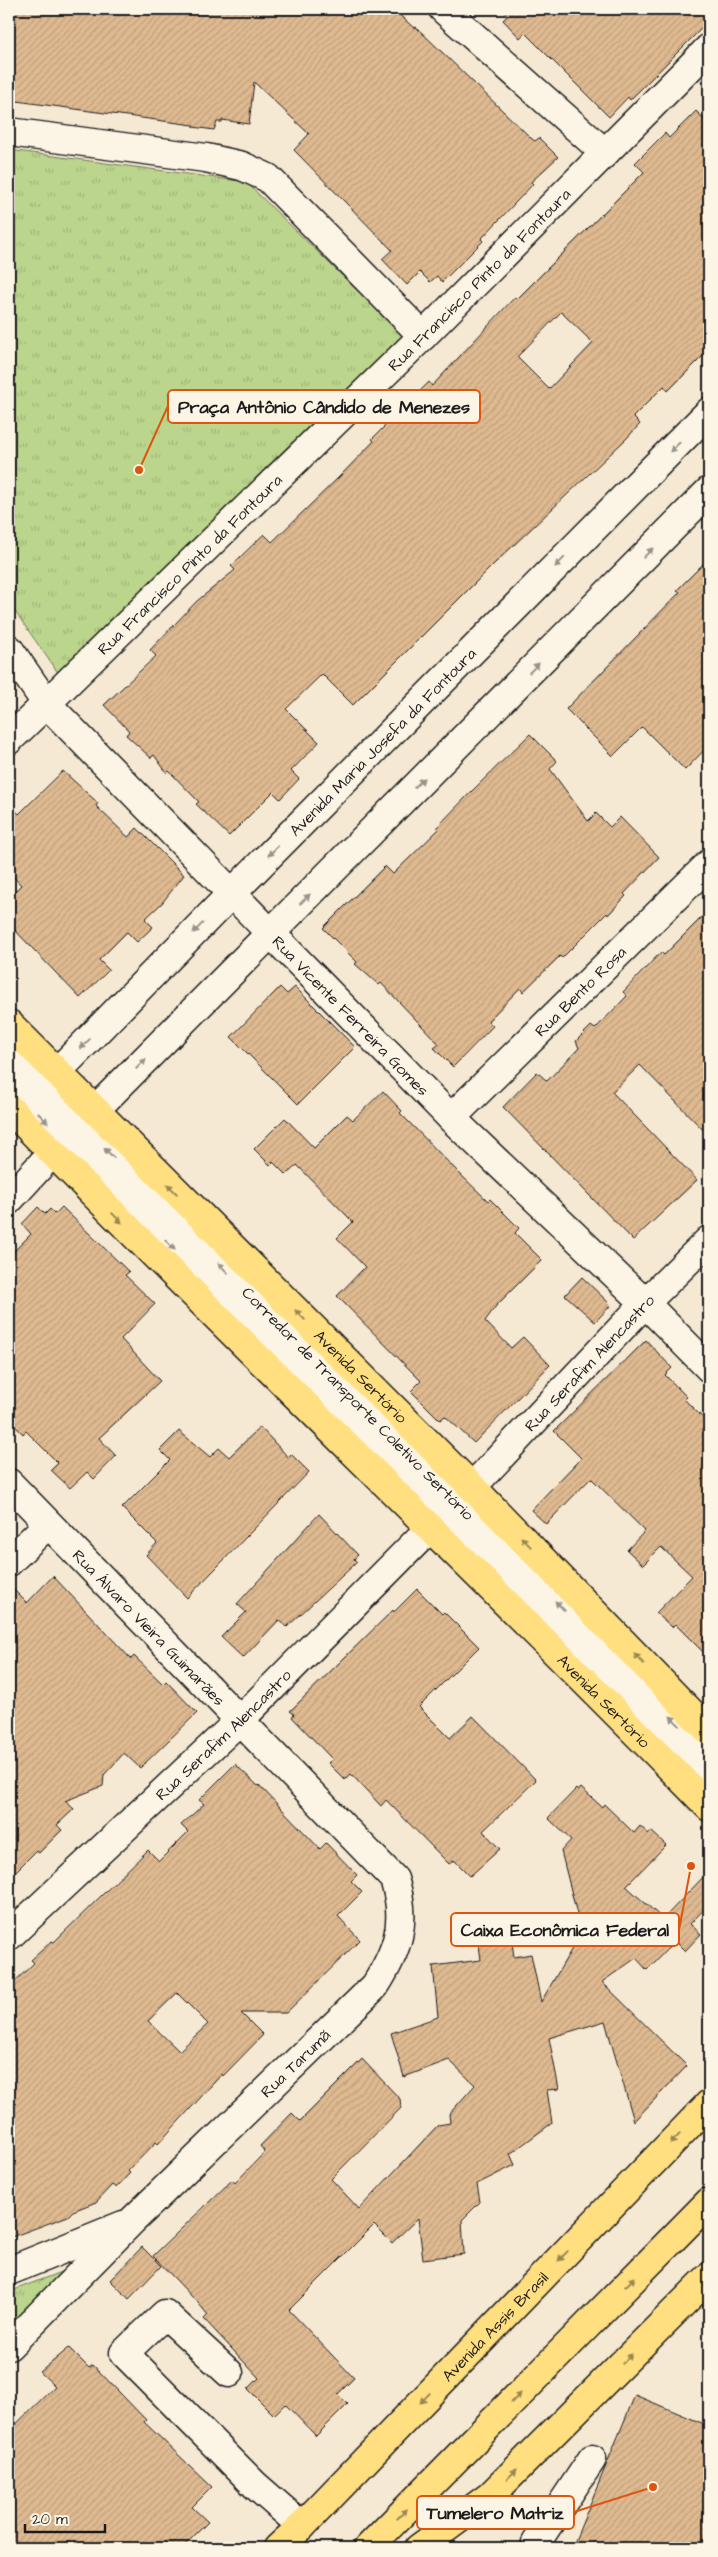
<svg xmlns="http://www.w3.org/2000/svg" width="718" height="2557" font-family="'Architects Daughter',sans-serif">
<defs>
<pattern id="park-tufts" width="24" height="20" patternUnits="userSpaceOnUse" patternTransform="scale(1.25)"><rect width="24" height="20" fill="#bbd58d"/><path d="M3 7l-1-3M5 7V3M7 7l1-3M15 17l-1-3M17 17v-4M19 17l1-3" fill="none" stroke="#a0b679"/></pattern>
<pattern id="building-hatch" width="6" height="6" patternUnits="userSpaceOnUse" patternTransform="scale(1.25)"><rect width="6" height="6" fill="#dfba91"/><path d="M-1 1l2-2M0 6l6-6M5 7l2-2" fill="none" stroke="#bf9f7c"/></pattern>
</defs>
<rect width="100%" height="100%" fill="#f6e9d4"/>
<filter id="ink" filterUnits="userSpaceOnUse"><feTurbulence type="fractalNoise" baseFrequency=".02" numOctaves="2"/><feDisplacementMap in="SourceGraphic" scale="10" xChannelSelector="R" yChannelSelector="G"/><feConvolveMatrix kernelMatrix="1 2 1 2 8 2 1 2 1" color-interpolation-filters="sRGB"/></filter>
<g filter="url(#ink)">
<!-- park -->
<path fill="url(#park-tufts)" stroke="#6c7854" d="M9 150 246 182 404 336 61 677 9 603Z
M71 2268 9 2330V2292Z"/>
<!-- building -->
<path fill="url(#building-hatch)" stroke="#1c1c1c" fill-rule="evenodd" d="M9 9H137L178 14V9H393L414 28 416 27 532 139 535 141 539 138 558 157 531 182 533 184 481 239 483 241 442 282 437 276 430 282 420 272 407 285 382 259 392 250 294 150 309 134 254 82 249 124 222 120V122H217L214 130 193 127V125L9 100Z
M501 9H709V21L630 100 628 97 609 117 525 33 520 38 503 20 508 15Z
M696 111 709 124V350L668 391 664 386 633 417 640 424 626 439 495 563 353 705 322 674 286 709 319 742 291 771 299 779 280 799 273 792 229 836 196 804 199 802 169 771 167 773 154 755 151 758 126 735 129 731 104 705 156 656 150 650 197 601 235 570 231 566 264 534 272 542 339 477 374 441 372 439 429 382 432 386 515 297 517 299 644 172 635 163 665 133 669 138ZM561 312 593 343 549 389 517 357Z
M709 558V745L685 770 642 727 613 756 566 709 680 592 677 590Z
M530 734 557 761 550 769 588 821 596 813 610 827 620 817 659 857 624 894 626 896 608 915 607 913 562 958 560 956 523 992 520 988 488 1021 493 1026 453 1067 434 1048 439 1044 381 983 379 985 355 964 357 962 323 928 385 866 393 874 439 829 437 827 472 791Z
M63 771 98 803 96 806 128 837 137 828 184 875 162 903 145 919 153 927 137 942 127 932 99 960 109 970 80 998 9 924V897L21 885 9 872V804L19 814Z
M709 910V1136L640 1065 612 1092 697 1180 633 1240 503 1107 537 1072 547 1081 579 1048 576 1041 591 1026 595 1029 627 996 623 992 661 952 664 955Z
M280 987 287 994 295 987 355 1047 298 1104 231 1037Z
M383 1091 402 1111 400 1113 459 1173 488 1201 490 1199 519 1228 515 1233 542 1260 496 1306 485 1321 511 1348 523 1337 550 1365 474 1443 445 1416 440 1420 411 1391 421 1381 337 1296 365 1267 337 1238 353 1222 297 1165 286 1175 273 1162 270 1165 254 1149 285 1118 314 1148 347 1115 353 1120Z
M38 1207 45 1214 50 1209 55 1214 62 1207 129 1272 125 1275 155 1304 121 1339 160 1381 99 1438 116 1456 94 1479 87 1472 70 1488 51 1470 58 1463 26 1431 23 1434 9 1420V1256L31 1234 22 1224Z
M582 1277 611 1305 595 1322 565 1295Z
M646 1340 672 1368 665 1375 687 1397 684 1399 709 1424V1658L675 1624 672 1627 656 1613 692 1576 661 1547 643 1565 627 1550 645 1531 591 1478 546 1524 531 1510 581 1458 554 1431Z
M260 1427 288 1457 291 1454 309 1472 187 1598 146 1555 157 1543 122 1508 170 1460 160 1450 179 1431 210 1457 219 1448 229 1457Z
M319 1514 358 1555 354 1559 357 1562 287 1627 279 1620 243 1658 221 1637 246 1612 237 1604Z
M53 1576 131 1659 134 1656 163 1684 166 1681 197 1713 140 1768 124 1753 104 1775 103 1786 65 1801 74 1809 57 1825 62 1830 39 1853 36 1851 9 1878V1585L27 1603Z
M417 1589 442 1614 444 1612 479 1647 419 1707 450 1738 473 1716 536 1780 483 1831 500 1849 470 1876 454 1860 449 1864 386 1800 381 1806 351 1774 345 1780 328 1763 332 1759 292 1717 294 1714 290 1711 393 1610 394 1612Z
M235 1764 258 1786 259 1785 320 1849 326 1843 357 1875 351 1881 362 1892 338 1916 360 1940 286 2013H241L263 2035 223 2076 222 2074 158 2144 156 2142 128 2171 130 2173 116 2188 112 2185 96 2202 73 2211 68 2216 9 2238V1987L34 1963 31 1960 52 1941 54 1942 148 1850 159 1861 188 1832 181 1825 204 1804 199 1800ZM177 1993 208 2024 179 2051 148 2021Z
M581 1788 602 1807 604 1804 634 1833 640 1826 649 1834 651 1831 666 1845 626 1886 663 1919 709 1871V1904L690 1924 701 1934 685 1951 675 1941 647 1970 636 1958 602 1982 687 2066 634 2121 605 2021 549 2038 559 2089 547 2090 552 2123 510 2154 515 2165 477 2184 480 2202 462 2220 464 2254 423 2259 418 2218 392 2243 374 2225 289 2310 354 2378 338 2394 348 2404 316 2436 285 2404 274 2415 248 2389 259 2378 204 2319 208 2315 199 2304 153 2256 232 2180 235 2183 265 2152 260 2146 292 2113 300 2121 362 2059 400 2099 401 2108 331 2179 359 2209 438 2125 450 2123 449 2114 475 2085 449 2060 404 2077 391 2033 438 2017 433 1966 481 1960 479 1945 512 1942 514 1957 531 1954 541 2002 574 1945 571 1937 582 1934 561 1851 571 1840 548 1818 576 1789 578 1791Z
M142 2247 161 2266 129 2299 110 2280Z
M69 2348 89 2368 93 2365 146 2420 144 2422 212 2487 192 2507 208 2522 182 2548H16L9 2538V2431L55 2386 40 2372Z
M635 2395 709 2426V2548H572Z"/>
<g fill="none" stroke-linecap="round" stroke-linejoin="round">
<!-- minor casing -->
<g stroke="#1c1c1c" stroke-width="31">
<g id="minor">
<path d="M443 9 605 153"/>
<path d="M9 132 206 158 242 166 268 178 423 336"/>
<path id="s1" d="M9 649 46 703 451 1118 645 1303 709 1368"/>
<path id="s2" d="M9 740 423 336 709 48"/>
<path id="s3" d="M9 1051 709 1756"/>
<path id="s4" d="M56 1073 232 893 709 412"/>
<path d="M9 1084 709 1782"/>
<path d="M94 1111 709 491"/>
<path id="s5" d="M451 1118 709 864"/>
<path d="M9 1200 52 1153"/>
<path id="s6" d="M9 1483 394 1879C408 1921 398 1950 375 1986L133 2220 9 2346"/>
<path id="s7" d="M472 1487 645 1303 709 1240"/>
<path d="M9 1562 48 1524"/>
<path id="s8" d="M9 1936 240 1720 431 1527"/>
<path d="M9 2271 123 2225"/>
<path d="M229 2373 165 2314 124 2353 255 2485 302 2526"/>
<path d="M539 2548 536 2543 592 2459"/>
</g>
</g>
<!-- major casing -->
<g stroke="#1c1c1c" stroke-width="31">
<g id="major">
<path id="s9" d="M9 1024 472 1487 709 1731"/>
<path id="s10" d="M9 1108C239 1344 479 1571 709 1807"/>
<path id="s11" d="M278 2548 302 2526 709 2104"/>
<path d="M368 2548 709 2202"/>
<path d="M419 2548 490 2496 709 2277"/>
</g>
</g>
<!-- minor -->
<use href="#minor" stroke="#fcf5e5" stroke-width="28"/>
<!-- major -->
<use href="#major" stroke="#ffdf80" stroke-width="28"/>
</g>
<!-- one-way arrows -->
<defs><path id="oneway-solid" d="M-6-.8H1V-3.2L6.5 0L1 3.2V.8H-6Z" transform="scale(1.25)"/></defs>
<g fill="#97938b">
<use href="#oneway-solid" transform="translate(675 447) rotate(135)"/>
<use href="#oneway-solid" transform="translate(648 553) rotate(-45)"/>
<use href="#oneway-solid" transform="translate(560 562) rotate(135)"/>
<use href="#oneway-solid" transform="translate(534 668) rotate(-45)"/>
<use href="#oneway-solid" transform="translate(419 783) rotate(-45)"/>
<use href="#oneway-solid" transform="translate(273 851) rotate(135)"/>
<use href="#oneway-solid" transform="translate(305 899) rotate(-45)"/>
<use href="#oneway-solid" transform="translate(198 928) rotate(134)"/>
<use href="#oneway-solid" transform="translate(85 1044) rotate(134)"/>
<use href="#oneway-solid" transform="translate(141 1064) rotate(-45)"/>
<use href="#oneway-solid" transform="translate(43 1118) rotate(45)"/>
<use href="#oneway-solid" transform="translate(109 1153) rotate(-135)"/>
<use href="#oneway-solid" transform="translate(170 1245) rotate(45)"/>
<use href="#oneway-solid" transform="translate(223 1268) rotate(-135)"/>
<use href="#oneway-solid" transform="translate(560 1606) rotate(-135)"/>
<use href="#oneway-solid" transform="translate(675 1721) rotate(-135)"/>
</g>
<g fill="#998753">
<use href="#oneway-solid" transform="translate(172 1189) rotate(-135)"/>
<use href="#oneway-solid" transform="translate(117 1218) rotate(44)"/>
<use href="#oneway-solid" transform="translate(300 1315) rotate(-135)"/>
<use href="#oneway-solid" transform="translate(526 1542) rotate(-134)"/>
<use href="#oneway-solid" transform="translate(639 1659) rotate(-134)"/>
<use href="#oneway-solid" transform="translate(675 2139) rotate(134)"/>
<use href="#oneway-solid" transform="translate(563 2256) rotate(134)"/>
<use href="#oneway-solid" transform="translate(630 2282) rotate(-45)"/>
<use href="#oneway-solid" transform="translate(627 2359) rotate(-45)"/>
<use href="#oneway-solid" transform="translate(425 2398) rotate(134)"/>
<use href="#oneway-solid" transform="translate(516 2398) rotate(-45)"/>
<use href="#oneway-solid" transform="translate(512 2474) rotate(-45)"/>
<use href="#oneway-solid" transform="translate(402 2514) rotate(-45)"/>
</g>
</g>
<g text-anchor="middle" stroke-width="4" stroke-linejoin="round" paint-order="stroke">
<!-- street labels -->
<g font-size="16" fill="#1c1c1c" stroke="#fcf5e5">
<text dy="6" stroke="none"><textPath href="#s2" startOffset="658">Rua Francisco Pinto da Fontoura</textPath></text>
<text dy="6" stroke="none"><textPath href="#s2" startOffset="252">Rua Francisco Pinto da Fontoura</textPath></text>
<text dy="6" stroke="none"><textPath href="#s4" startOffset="465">Avenida Maria Josefa da Fontoura</textPath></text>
<text dy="6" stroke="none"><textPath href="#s5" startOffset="181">Rua Bento Rosa</textPath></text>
<text dy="6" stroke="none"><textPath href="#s1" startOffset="502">Rua Vicente Ferreira Gomes</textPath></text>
<text dy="6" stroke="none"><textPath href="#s7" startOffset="171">Rua Serafim Alencastro</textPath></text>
<text dy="6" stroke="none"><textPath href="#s9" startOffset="498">Avenida Sertório</textPath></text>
<text dy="6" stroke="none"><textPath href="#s3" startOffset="496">Corredor de Transporte Coletivo Sertório</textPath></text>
<text dy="6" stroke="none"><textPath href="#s6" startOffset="201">Rua Álvaro Vieira Guimarães</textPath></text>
<text dy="6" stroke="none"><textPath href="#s10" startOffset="840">Avenida Sertório</textPath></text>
<text dy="6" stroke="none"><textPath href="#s8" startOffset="294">Rua Serafim Alencastro</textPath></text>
<text transform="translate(295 2063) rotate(-44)" y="6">Rua Tarumã</text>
<text dy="6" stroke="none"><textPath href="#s11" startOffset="310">Avenida Assis Brasil</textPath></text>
</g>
</g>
<!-- callouts -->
<path fill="none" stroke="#de560d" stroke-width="2" d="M139 470L168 406M691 1866L679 1930M653 2487L574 2512"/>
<g fill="#de560d" stroke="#fcf5e5" stroke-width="2">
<circle cx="139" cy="470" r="5"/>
<circle cx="691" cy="1866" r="5"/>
<circle cx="653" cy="2487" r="5"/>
</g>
<g fill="#fcf5e5" stroke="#de560d" stroke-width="2">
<rect x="168" y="390" width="312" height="33" rx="5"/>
<rect x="451" y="1913" width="228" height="33" rx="5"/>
<rect x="417" y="2496" width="157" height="33" rx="5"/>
</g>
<g font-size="18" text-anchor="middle" font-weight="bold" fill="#1c1c1c">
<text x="324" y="413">Praça Antônio Cândido de Menezes</text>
<text x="565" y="1936">Caixa Econômica Federal</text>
<text x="495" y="2519">Tumelero Matriz</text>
</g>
<!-- margin -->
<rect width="718" height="2557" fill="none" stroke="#fcf5e5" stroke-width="30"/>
<rect x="15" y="15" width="688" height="2527" fill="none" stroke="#1c1c1c" stroke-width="2" filter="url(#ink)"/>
<!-- scale -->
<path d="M25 2524v8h80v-8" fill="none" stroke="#1c1c1c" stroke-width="2.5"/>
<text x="32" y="2524" font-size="15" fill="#1c1c1c" stroke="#fcf5e5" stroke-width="4" paint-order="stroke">20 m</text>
</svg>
